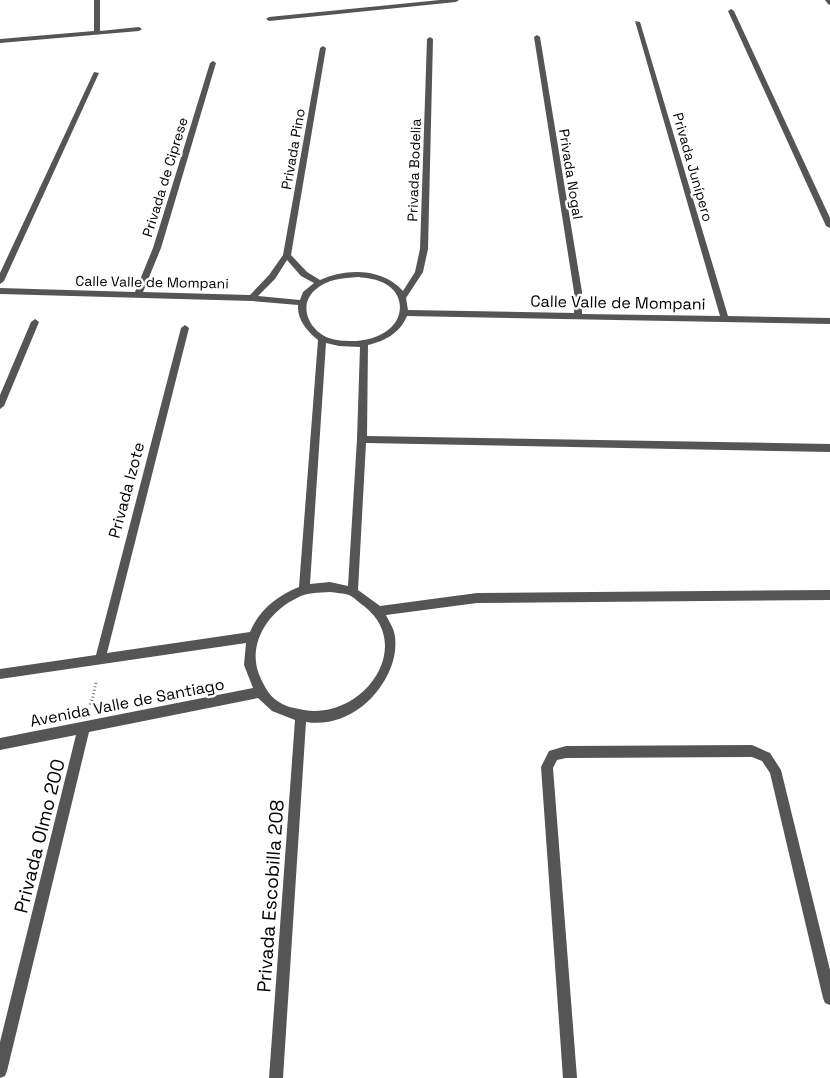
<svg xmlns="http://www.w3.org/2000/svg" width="830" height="1078" font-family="'Space Grotesk',sans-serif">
<rect width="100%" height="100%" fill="#fff"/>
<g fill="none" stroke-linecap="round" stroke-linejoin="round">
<!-- path-far1 -->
<path stroke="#777" stroke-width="3" stroke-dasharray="1 2.5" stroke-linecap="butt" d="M92 701 96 682"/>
<!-- path -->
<path stroke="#777" stroke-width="4" stroke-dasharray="2 3" stroke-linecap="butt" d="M91 705 92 700"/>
<!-- street -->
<path fill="#555" fill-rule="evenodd" d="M94 0H100V31L139 27 142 29 139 31 0 43V39L94 31Z
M440 0H459L456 2 269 21 266 19 269 17Z
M825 0H830V5L828 4Z
M731 9 734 11 830 218V228L826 226 728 11Z
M635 21 640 22 728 316 830 318V324L407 316C400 333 385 341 368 345L367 436 830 444V452L366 443 358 590 380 606 477 593 830 590V600L477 603 386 615C388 620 393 627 394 632 397 643 395 657 391 667 378 701 344 728 306 722L283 1078H269L295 720 272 711 258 698 89 732 7 1071 5 1076 0 1078V1042L76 735 0 750V738L253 688 244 665 246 643 0 679V669L96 655 181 328 185 325 189 328 107 653 250 632C259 610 277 596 299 587L318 340C307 331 297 320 298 305L252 301 0 294V288L135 292 153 248 210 63 213 61 216 63 161 248 143 292 250 295 269 275 283 255 320 48 323 46 326 48 291 255 307 272 320 280C347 268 382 268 403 291L415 272 420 249 427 39 430 37 433 39 428 249 423 272 406 298 408 310 574 313V292L534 37 537 35 540 37 582 292V314L720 316ZM287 260 301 276 314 283 303 292 300 300 258 296 275 279ZM358 277C367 278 376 279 384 283 404 293 405 317 388 330 379 337 368 340 356 341 347 341 337 341 329 338 310 331 297 306 315 290 327 279 343 278 358 277ZM326 343 339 346 360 347 357 439 348 586 330 582 310 584ZM330 592C336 593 343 593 349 595 354 597 359 603 364 606 416 647 362 720 304 710 294 708 285 707 276 700 268 694 265 687 261 679 245 647 267 612 297 598 307 592 318 593 330 592Z
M94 72 99 73 4 281 0 284V273Z
M35 319 39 322 4 406 0 409V395L31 322Z
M752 745 770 753 781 770 830 970V1005L825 1003 823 998 770 773 762 761 752 757 566 758 557 760 553 768 577 1078H563L541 767 549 751 566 746Z"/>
</g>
<g text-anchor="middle" stroke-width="5" stroke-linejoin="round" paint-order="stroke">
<!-- far-street labels -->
<g font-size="14" fill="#000" stroke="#fff">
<text transform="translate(293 149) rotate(-80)" y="5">Privada Pino</text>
<text transform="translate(693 167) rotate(74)" y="5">Privada Junípero</text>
<text transform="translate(414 170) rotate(-88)" y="5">Privada Bodelia</text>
<text transform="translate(571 174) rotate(81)" y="5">Privada Nogal</text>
<text transform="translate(165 177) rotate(-73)" y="5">Privada de Ciprese</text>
<text transform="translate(152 282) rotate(1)" y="5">Calle Valle de Mompani</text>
</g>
<!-- street labels -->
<g font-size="16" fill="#000" stroke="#fff">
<text transform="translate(618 302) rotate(1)" y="6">Calle Valle de Mompani</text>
<text transform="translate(126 490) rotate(-75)" y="6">Privada Izote</text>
<text transform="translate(127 702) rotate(-11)" y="6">Avenida Valle de Santiago</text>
</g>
<!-- near-street labels -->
<g font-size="19" fill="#000" stroke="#fff">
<text transform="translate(39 836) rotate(-76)" y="7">Privada Olmo 200</text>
<text transform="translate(270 896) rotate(-86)" y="7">Privada Escobilla 208</text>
</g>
</g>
</svg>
